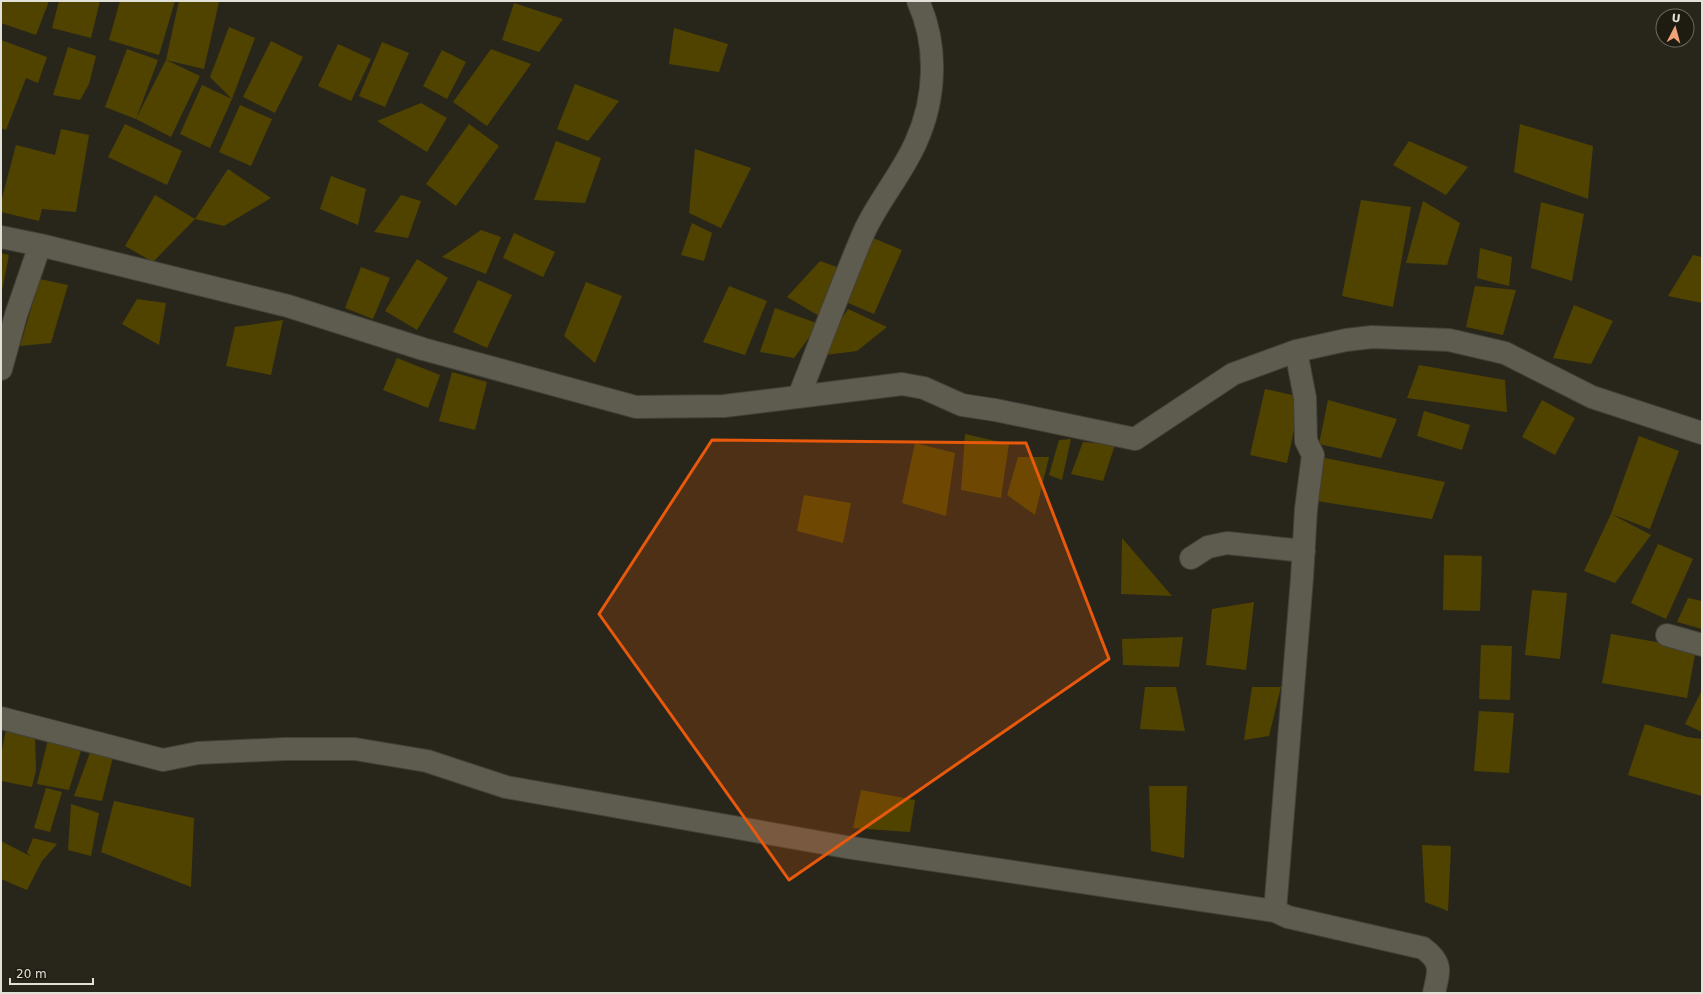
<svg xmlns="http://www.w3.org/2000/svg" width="1703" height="994" font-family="'DejaVu Sans',sans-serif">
<rect width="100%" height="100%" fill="#28261b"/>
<!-- building -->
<path fill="#504300" d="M2 1H49L36 35 1 23Z
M59 1H100L91 38 52 28Z
M120 1H175L159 55 109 40Z
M179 1 219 2 204 69 166 60Z
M514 3 563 19 539 52 502 40Z
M229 27 255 38 232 99 210 77Z
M674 28 728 44 719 72 669 64Z
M1 40 47 57 38 83 26 78 6 130 1 128Z
M271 41 303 57 275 113 243 97Z
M382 42 409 53 385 107 359 96Z
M338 44 371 59 351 101 318 86Z
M68 47 96 56 89 84 80 100 53 95Z
M127 49 158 60 136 119 166 60 200 76 171 137 136 119 105 107Z
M491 49 531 64 487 126 453 102Z
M442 50 466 62 447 99 423 86Z
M575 84 619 101 588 141 557 129Z
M202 85 232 99 210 148 180 134Z
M421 103 447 118 427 152 377 121Z
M240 105 272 119 251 166 219 152Z
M125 124 182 151 167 185 108 157Z
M469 124 499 146 456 206 426 184Z
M1520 124 1593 146 1588 199 1514 172Z
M61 129 89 135 76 212 42 209 39 221 1 212V202L16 145 55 155Z
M556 141 601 158 585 203 534 200Z
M1409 141 1468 167 1446 195 1393 165Z
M695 149 751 168 721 228 689 213Z
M228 169 271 198 224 226 195 219Z
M331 176 366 189 358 225 320 209Z
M155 195 195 219 153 262 125 246Z
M401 195 421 201 408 238 374 232Z
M1361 200 1411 207 1393 307 1342 296Z
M1423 201 1460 223 1447 265 1406 263Z
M1541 202 1584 214 1572 281 1531 268Z
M692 223 712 233 704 261 681 255Z
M481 230 501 237 486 274 442 257Z
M514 233 555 252 543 277 503 258Z
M868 236 902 250 874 314 841 300Z
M1480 248 1512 257 1509 286 1477 278Z
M1 253 9 255 2 290H1Z
M1693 255 1702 257V303L1668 296Z
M417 259 448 278 417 330 385 311Z
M820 261 840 268 826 320 787 297Z
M361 267 390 278 373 319 345 308Z
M40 279 68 285 51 343 20 346Z
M478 280 512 295 487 348 453 332Z
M586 282 622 296 595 363 564 336Z
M729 286 767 301 745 355 703 342Z
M1475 286 1516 290 1503 335 1466 327Z
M137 299 166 303 159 345 122 324Z
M1574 305 1613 321 1591 364 1553 358Z
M775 308 819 324 794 358 760 352Z
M848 309 887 327 857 351 817 356Z
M283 320 271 375 226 366 235 327Z
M397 358 440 375 428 408 383 390Z
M1419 365 1505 380 1507 412 1407 398Z
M452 372 487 382 475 430 439 421Z
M1265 389 1301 397 1287 463 1250 455Z
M1328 400 1397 419 1381 458 1319 444Z
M1542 400 1575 418 1555 455 1522 437Z
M1424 411 1470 425 1462 450 1417 436Z
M965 434 1009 444 1001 498 961 490Z
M1639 436 1679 451 1650 529 1611 514Z
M1071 439 1062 480 1049 475 1059 440Z
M1083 442 1115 445 1103 481 1071 474Z
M915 443 955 453 946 516 902 503Z
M1018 457H1049L1035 515 1007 495Z
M1320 457 1445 482 1432 519 1310 500Z
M804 495 851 503 843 543 797 531Z
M1611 514 1651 535 1615 583 1584 571Z
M1122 538 1172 596 1121 594Z
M1658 544 1693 559 1666 619 1631 603Z
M1444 555 1482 556 1480 611 1443 610Z
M1532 590 1567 593 1560 659 1525 655Z
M1688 598 1702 601V629L1677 622Z
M1254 602 1246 670 1206 665 1212 609Z
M1611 634 1696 649 1687 698 1602 683Z
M1183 637 1179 667 1123 665 1122 639Z
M1481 645 1512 646 1510 700 1479 699Z
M1145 687H1176L1185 731 1140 729Z
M1252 687H1281L1269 736 1244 740Z
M1702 690V732L1685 724Z
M1479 711 1514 713 1509 773 1474 771Z
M1645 724 1687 737 1702 739V796L1628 775Z
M6 730 35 737 36 770 32 787 1 781V754Z
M50 732 83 744 69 790 37 784Z
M92 747 114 753 102 801 74 796Z
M1149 786H1187L1184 858 1151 851Z
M46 788 62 792 50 832 34 828Z
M861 790 915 800 910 832 853 828Z
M114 801 194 818 191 887 101 852Z
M71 804 99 813 91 856 68 850Z
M33 838 57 844 42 861 27 890 1 879V841L32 857 27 853Z
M1422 845 1451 846 1448 911 1425 902Z"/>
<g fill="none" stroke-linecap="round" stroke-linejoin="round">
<!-- minor casing -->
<g stroke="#434138" stroke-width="24">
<path id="minor" d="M1 237 40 245 288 306 423 349 636 407 724 406 902 384 924 388 962 405 995 410 1135 439 1233 374 1296 351 1346 340 1372 337 1449 340 1505 353 1592 397 1702 433
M1296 351 1305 398 1306 441 1313 455 1306 509 1302 578 1275 911 1288 917 1423 948C1443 963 1439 970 1434 993
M1 369 16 315 40 245
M799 396C821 341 841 286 864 232 878 201 902 174 916 142 936 98 938 45 918 1
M1191 558 1208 547 1227 543 1304 551
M1667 635 1702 645
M1 718 163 760 198 753 284 749H355L427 761 506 787 846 847 1275 911"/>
</g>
<!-- minor -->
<use href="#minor" stroke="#5e5b4f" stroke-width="22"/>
</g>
<!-- marked area -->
<path fill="#e8590c" fill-opacity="0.2" stroke="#e8590c" stroke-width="3" stroke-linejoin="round" d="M712 440 1026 443 1109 659 789 880 599 614Z"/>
<!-- border -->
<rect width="1703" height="994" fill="none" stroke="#e1e0d9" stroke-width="4"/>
<!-- north arrow -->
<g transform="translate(1675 28) rotate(6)"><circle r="19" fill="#1e1c11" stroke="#6c6a61"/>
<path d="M0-3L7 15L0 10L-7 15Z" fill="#f0a279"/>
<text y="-6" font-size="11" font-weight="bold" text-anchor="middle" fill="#e1e0d9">U</text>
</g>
<!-- scale -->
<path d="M10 978v6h83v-6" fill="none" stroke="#e1e0d9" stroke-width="2"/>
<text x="16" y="978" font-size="12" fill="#e1e0d9" stroke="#1e1c11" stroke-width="3" paint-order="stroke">20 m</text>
</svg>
